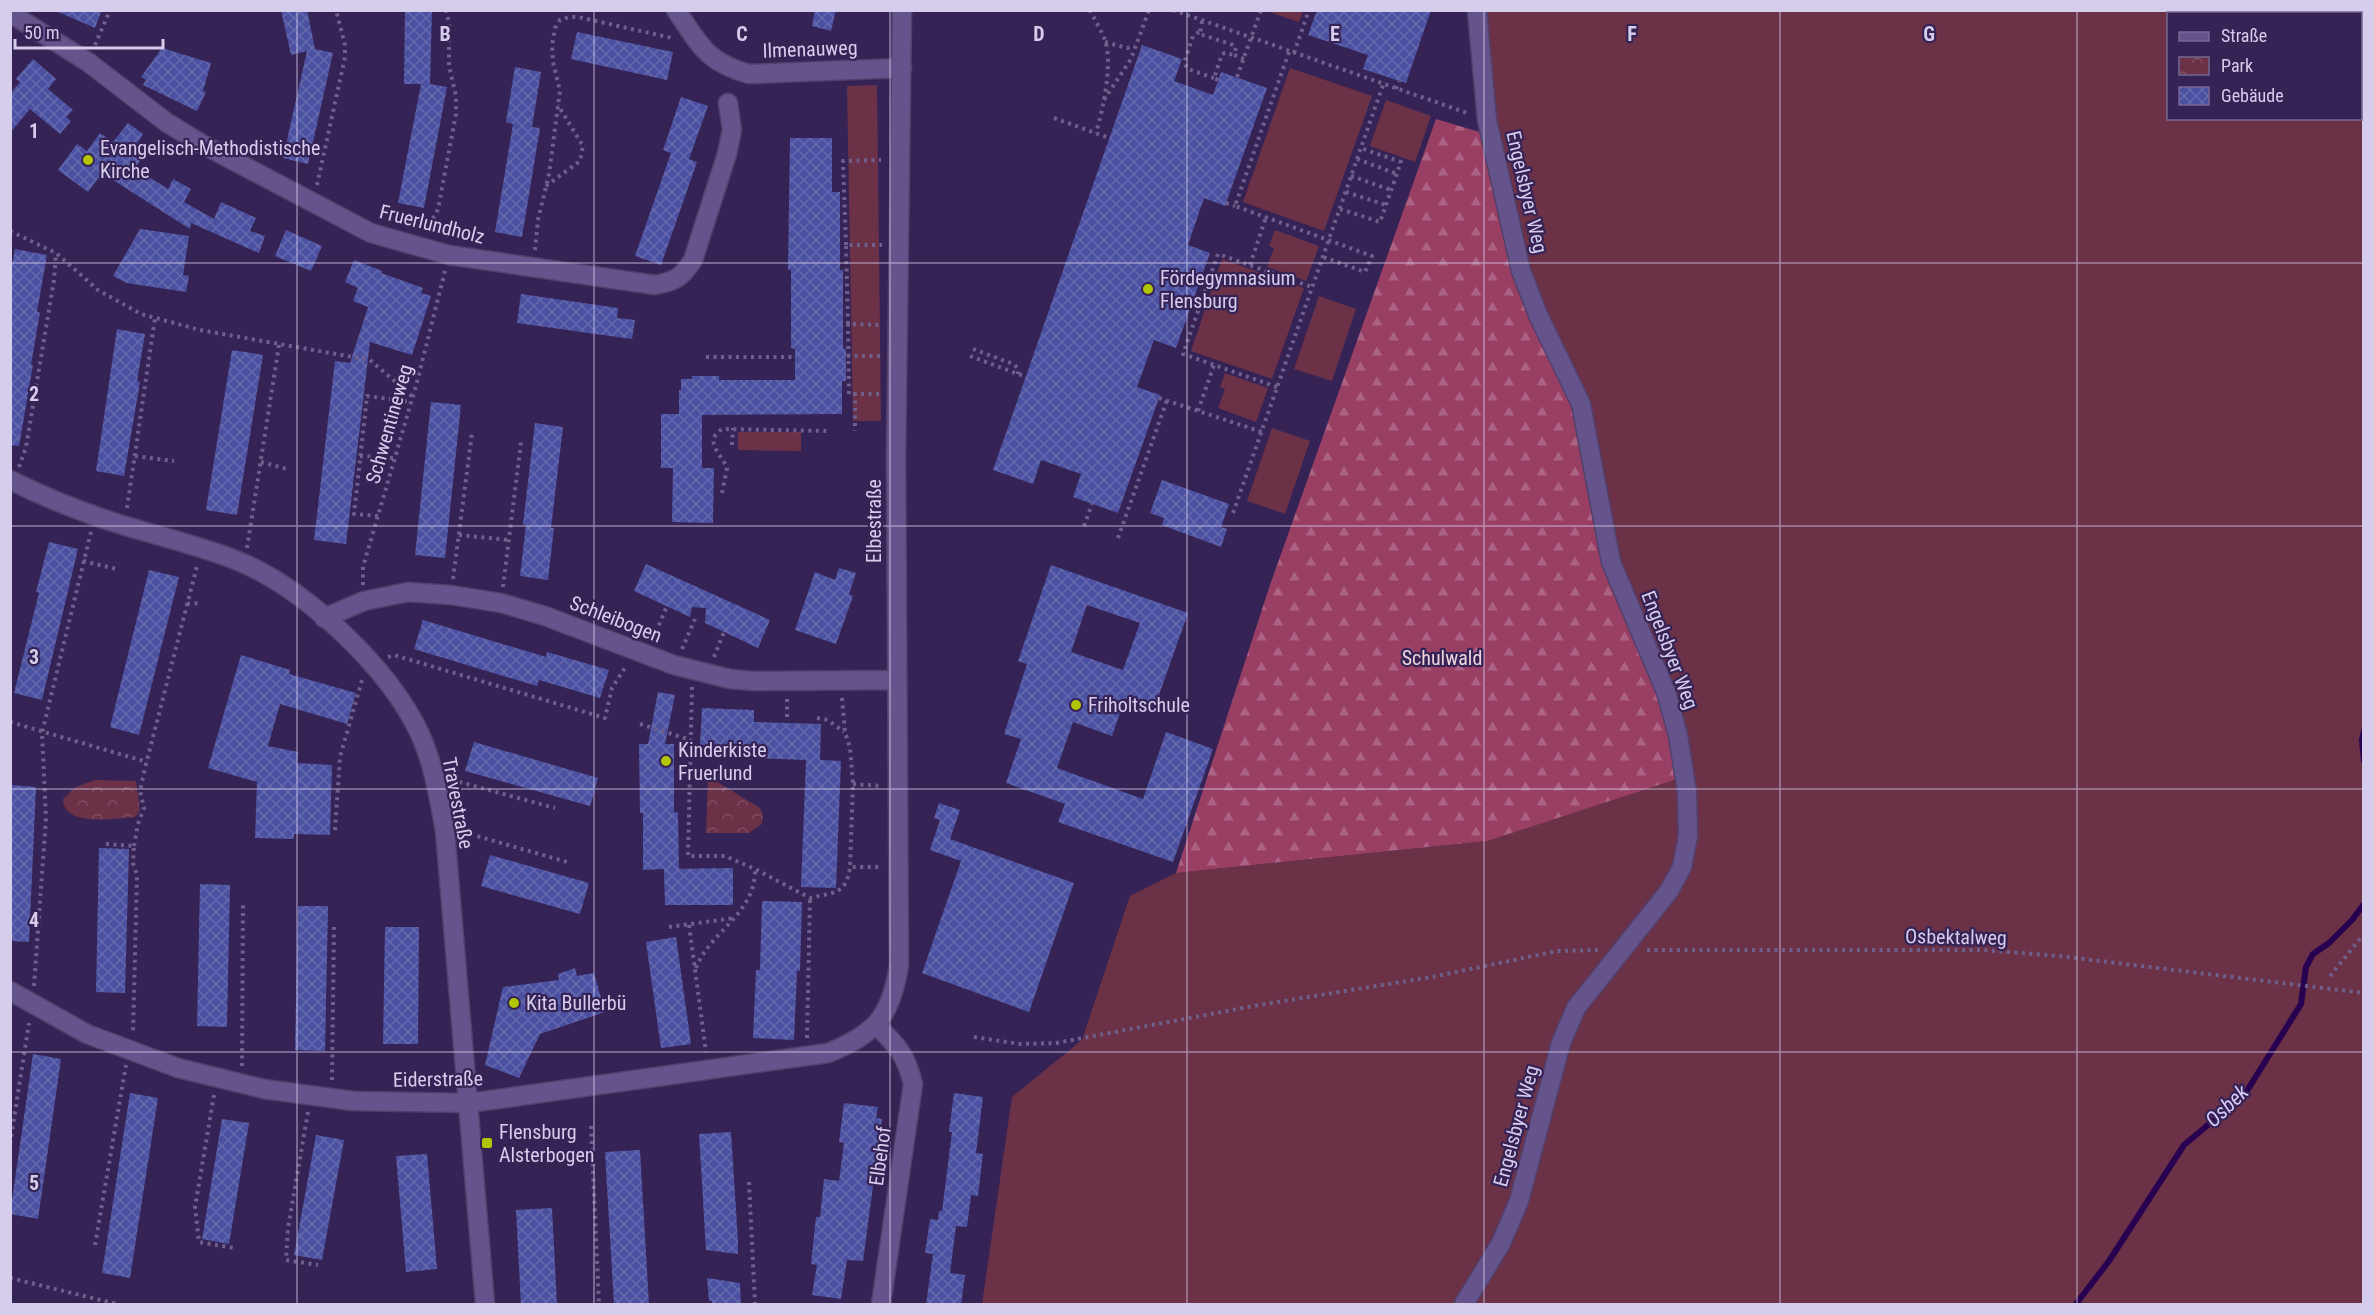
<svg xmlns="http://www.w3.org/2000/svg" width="2374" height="1315" font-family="'Roboto Condensed',sans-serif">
<defs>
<pattern id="forest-firs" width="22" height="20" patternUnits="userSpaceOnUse" patternTransform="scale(1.5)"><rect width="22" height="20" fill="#9a3f64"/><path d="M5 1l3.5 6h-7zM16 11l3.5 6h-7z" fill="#ac6282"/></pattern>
<pattern id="park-crowns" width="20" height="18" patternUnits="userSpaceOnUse" patternTransform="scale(1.5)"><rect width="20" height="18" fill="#6b3147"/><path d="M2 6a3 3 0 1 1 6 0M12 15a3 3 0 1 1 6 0" fill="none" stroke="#7f4e62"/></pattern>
<pattern id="building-cross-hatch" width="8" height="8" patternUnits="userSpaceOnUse" patternTransform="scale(1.5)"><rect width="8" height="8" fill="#4b51a0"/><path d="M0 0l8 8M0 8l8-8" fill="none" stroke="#6469ae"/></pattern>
</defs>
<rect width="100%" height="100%" fill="#362356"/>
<!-- green -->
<path fill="#6b3147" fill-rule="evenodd" d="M1266 11H1303L1299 22Z
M1471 11H2363V1304H982L1012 1097 1082 1040 1130 896 1176 873 1487 841 1533 318ZM2168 14H2360V118H2168Z
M1290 68 1372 96 1324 231 1243 202Z
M877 85 881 421H853L847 86Z
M1386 100 1431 116 1415 162 1370 146Z
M1275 230 1319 246 1306 281 1267 267 1274 248 1269 246Z
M1222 259 1304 288 1272 379 1191 351Z
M1319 296 1356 309 1332 381 1294 369Z
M1225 373 1268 388 1256 422 1218 408 1225 389 1220 387Z
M1272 428 1310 441 1285 514 1247 501Z
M738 432H801V451L738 450Z"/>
<!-- forest -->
<path fill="url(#forest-firs)" d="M1436 119 1483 133 1575 410 1601 550 1661 692 1680 778 1487 841 1176 873 1270 585Z"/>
<!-- park -->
<path fill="url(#park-crowns)" d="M708 779 714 780 760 808 763 815 762 824 749 833H706Z
M95 780 136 781 140 811 135 817C114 818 64 828 63 799L76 787Z"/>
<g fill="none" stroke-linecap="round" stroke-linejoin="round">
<!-- stream -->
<path stroke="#280151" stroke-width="6" d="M2364 731 2362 740 2364 761
M2076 1304 2109 1261 2184 1145 2245 1094 2301 1004 2306 967 2313 954 2329 943 2352 920 2364 904"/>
</g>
<!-- building -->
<path fill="url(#building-cross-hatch)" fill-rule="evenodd" d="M54 10H102L95 28Z
M281 10H307L315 49 333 53 308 164 283 158 307 51 291 55Z
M405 10H432L430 84 447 87 424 208 398 203 421 84H404Z
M815 10H836L831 31 812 26Z
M1317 10H1431L1406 83 1363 69 1368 55 1308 35Z
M577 32 673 52 667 80 571 59Z
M1142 45 1182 59 1174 81 1213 95 1221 72 1267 88 1225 206 1204 198 1188 245 1210 253 1176 348 1154 340 1137 387 1160 395 1118 513 1073 497 1081 474 1041 460 1033 484 993 470Z
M162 48 211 63 203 91 206 92 197 111 143 85 146 80 141 77Z
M33 59 56 79 48 89 73 110 66 117 71 121 60 134 30 109 10 133V94L20 82 16 79Z
M515 67 541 72 532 127 540 128 522 237 495 232 513 124 506 122Z
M681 97 708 106 689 159 697 162 661 265 635 256 671 153 663 150Z
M128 123 143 134 136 145 146 152 135 168 168 189 173 179 191 189 184 202 214 219 221 202 256 218 250 231 265 236 259 253 191 223 190 229 102 173 88 192 58 170 77 144 87 151 100 133 113 142Z
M790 138H832V192H840V270H843V348L846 349V381H842V414L702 415V468H714L713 523 672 522 673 468H661V414H679V390H681V379H692V376H719V380H795V349L791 348V270H788Z
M140 229 189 236 183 275 189 276 186 292 127 283 113 276Z
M286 230 322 246 311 271 275 256Z
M15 249 47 255 37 312H40L31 365H33L19 446 10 445V274Z
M354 260 382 271 381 273 423 288 421 293 431 296 412 355 370 342 346 544 314 540 335 361 350 363 368 307 353 301 358 288 345 282Z
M521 294 618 308 617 318 635 320 632 339 517 323Z
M117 329 145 334 137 381 140 382 124 476 96 471Z
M232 350 263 355 237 515 206 510Z
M431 402 461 405 445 558 415 555Z
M535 423 563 427 551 528H554L548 580 520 576 526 525 523 524Z
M1162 480 1229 504 1221 527 1227 529 1221 547 1162 525 1164 518 1150 513Z
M49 542 78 549 42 700 14 693 39 593 36 592Z
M646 564 770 620 758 648 705 623 706 608 692 607 690 617 634 591Z
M1051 565 1188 613 1154 709 1125 698 1112 736 1073 722 1057 768 1143 799 1166 732 1213 749 1173 862 1058 822 1065 804 1006 783 1021 739 1004 734 1027 664 1018 661ZM1087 605 1140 623 1123 670 1071 652Z
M839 568 856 573 849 594 853 596 836 644 795 630 815 572 835 580Z
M149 570 179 577 139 735 110 727Z
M423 620 546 657 547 652 609 670 600 698 539 680 537 686 414 649Z
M241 655 290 670 289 674 356 693 347 724 280 704 268 746 298 752 297 763 332 765 330 835 294 834V839L255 838 257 782 208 768Z
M658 692 675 695 665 744H674V813L678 812 679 869H670L733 868V905H665L664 869 643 870V813H640L639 744H648Z
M702 708 754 710V722L821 724 820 760 841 761 836 888 801 887 806 760 752 758 753 747 700 745Z
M474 742 598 778 590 806 465 771Z
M10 785 36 787 29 942 10 941Z
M939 803 960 810 950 839 1074 883 1029 1012 922 973 961 861 930 850 940 820 934 818Z
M99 848 129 849 125 993 96 992Z
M490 855 589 883 580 914 481 886Z
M200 884 230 885 227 1027 197 1026Z
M762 901 802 902 800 971H797L794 1040 753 1038 756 970H760Z
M298 906H328L325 1051 295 1050Z
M385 927H419L418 1044H383Z
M676 937 691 1044 661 1048 646 942Z
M575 968 577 976 594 973 605 1012 540 1034 519 1078 485 1065 503 987 559 980 558 974Z
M33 1054 61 1059 38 1219 10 1214Z
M130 1093 158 1098 130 1278 102 1273Z
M954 1093 983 1097 976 1153 983 1154 978 1196 971 1195 967 1227 956 1226 950 1273 965 1275 961 1305H926L933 1254 925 1253 930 1219 938 1220 939 1211H942L952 1132H949Z
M844 1103 878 1107 876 1118 882 1119 863 1261 847 1260 841 1299 812 1295 817 1265 811 1264 816 1217H820L824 1179 839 1181 844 1143 839 1142Z
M222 1119 249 1123 229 1244 202 1239Z
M731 1132 738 1241V1254L706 1250 699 1134Z
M316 1135 344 1140 322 1260 294 1255Z
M640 1150 649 1305H614L605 1152Z
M427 1154 437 1269 406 1272 396 1156Z
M552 1208 557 1305H521L516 1210Z
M707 1278 740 1283 741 1305H712V1301H709Z"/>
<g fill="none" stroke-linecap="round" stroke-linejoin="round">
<!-- street casing -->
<g stroke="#52406c" stroke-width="21">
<path id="street" d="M676 10C700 45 706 62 749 74L902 68
M10 13 88 62 166 122 200 143 371 233 449 255 655 285C676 281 681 278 693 260L727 154 732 130 728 103
M10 480C48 499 89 515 129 527 166 538 203 547 238 561 306 589 389 668 420 734 434 765 439 799 445 831L485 1304
M324 618 364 601 408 592 451 595 501 603 545 616 674 665 730 679 754 681 897 680
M10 991 87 1034 178 1068 264 1089 353 1101 469 1103 828 1053C875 1034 891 1017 899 965L896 457 902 10
M876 1025C898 1046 906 1055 913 1084L881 1304
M1464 1304 1501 1243 1519 1201 1561 1043 1576 1008 1669 891 1682 867 1688 836 1687 792 1678 735 1666 692 1611 562 1581 404 1539 317 1521 271 1487 120 1477 10"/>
</g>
<!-- path -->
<path stroke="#6f5f8c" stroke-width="4" stroke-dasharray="3 4.5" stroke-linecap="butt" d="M1090 10C1095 20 1101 30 1105 40 1113 64 1103 109 1096 133
M1173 10 1470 114
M1202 21 1200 34 1233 45 1236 47 1234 55 1244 59
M1199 32 1193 36 1184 63 1188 69 1214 78
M1105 42 1127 48 1135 46
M95 45 110 10
M1289 52 1235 206 1372 256 1365 272 1323 257
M1294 53 1309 10
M1237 77 1261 10
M1218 80 1214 78 1222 54 1225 53 1234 55
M1396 89 1399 81
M1104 100 1131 59 1149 10
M1054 118 1109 138
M1357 159 1397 174
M1351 176 1391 190
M317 185 345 57V45L336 10
M546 186 580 161 583 146 558 105
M1346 192 1386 205
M1226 203 1235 206
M1340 209 1380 222 1401 162 1361 148
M422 229 435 216 438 209 456 114V96L449 66V23L446 10
M10 231 56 253 98 290 141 314 200 330 370 360 413 397
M846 245 843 161 881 160
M535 250 538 220 549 174 560 91 553 62 552 45 555 28 560 20 569 17H578L672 38
M1250 265 1266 217
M848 324 846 245H882
M973 349 1013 364 1018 368V374
M847 356H882
M970 356 1026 377
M706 357H795
M1277 387 1183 354 1218 254 1312 287
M855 393V431
M879 394H849L848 324 882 325
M1159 398 1262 432
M1198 411 1214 365
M732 445 733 428
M135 456 174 461
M360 456 395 458
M261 462 287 469
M19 467 26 447 54 280 56 253
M722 493 727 468C721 453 703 442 722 429L828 431
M127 508 155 318
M1233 513 1383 85
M378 516 354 514 367 396 411 402
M1084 526 1092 504
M459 535 509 540
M1118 538 1167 400
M247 548 279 345
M83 561 116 569
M453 579 472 433
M363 585V567L417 382 445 271
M503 587 521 442
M187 604 201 603
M653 639 667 606
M682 649 695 619
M388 657 394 655 605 718 612 688 626 666
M714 657 724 632
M692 687 688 856H725L755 869 810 898C834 892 846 895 850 867H882
M842 698 845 732 850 748 853 784 850 867
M787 717V696
M817 718 828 720 844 732
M10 722 147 762
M640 724 691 740
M452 780 555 808
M853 784 882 786
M335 830 340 757 362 680
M463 832 567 862
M106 844 134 846 133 863 137 875 133 1032
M134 846 138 824 144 808 140 791 145 768 197 566
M689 925 706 1052
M669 927 734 918
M1647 950H1983L2059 956 2364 993
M696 968C710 931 756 914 755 869
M2330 976 2364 934
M34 986 46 818 42 733 91 532
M974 1037 1020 1044 1056 1043 1259 1005 1432 977 1557 951 1600 950
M807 1038 810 898
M242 1066 243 902
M332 1080 334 923
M214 1095 195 1207 199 1242 234 1248
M308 1112 288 1228 286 1260 318 1265
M591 1126 599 1304
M10 1144 29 1023
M749 1182 755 1304
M95 1245 126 1065
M10 1278 117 1304"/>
<!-- street -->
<use href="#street" stroke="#65548b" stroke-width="18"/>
</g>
<!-- grid -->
<path fill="none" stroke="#d6cded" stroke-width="1.5" stroke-opacity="0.55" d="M297 10V1304M594 10V1304M890 10V1304M1187 10V1304M1484 10V1304M1780 10V1304M2077 10V1304M10 263H2364M10 526H2364M10 789H2364M10 1052H2364"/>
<!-- markers -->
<g fill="#b0c503" stroke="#362356" stroke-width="2">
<circle cx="88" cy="160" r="6"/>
<circle cx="1148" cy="289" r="6"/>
<circle cx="1076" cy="705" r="6"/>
<circle cx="666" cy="761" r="6"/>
<circle cx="514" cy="1003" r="6"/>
<rect x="481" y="1137" width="12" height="12" rx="3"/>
</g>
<g text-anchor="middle" stroke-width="4.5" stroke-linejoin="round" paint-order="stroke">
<!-- street labels -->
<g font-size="20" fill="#d6cded" stroke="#362356">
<text transform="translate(810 49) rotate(-2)" y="7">Ilmenauweg</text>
<text transform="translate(1527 192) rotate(77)" y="7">Engelsbyer Weg</text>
<text transform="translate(432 224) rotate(14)" y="7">Fruerlundholz</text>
<text transform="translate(389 424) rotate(-74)" y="7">Schwentineweg</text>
<text transform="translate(874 521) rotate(-90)" y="7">Elbestraße</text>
<text transform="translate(616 619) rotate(21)" y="7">Schleibogen</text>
<text transform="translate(1670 650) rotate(69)" y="7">Engelsbyer Weg</text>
<text transform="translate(458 803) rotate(79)" y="7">Travestraße</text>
<text transform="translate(1956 937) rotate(1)" y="7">Osbektalweg</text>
<text transform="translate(438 1079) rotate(-1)" y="7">Eiderstraße</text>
<text transform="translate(1516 1126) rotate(-75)" y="7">Engelsbyer Weg</text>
<text transform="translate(880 1156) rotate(-82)" y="7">Elbehof</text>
</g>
<!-- poi labels -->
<g font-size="20" fill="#d6cded" stroke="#362356" text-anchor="start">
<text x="100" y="155">Evangelisch-Methodistische<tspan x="100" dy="23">Kirche</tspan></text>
<text x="1160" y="285">Fördegymnasium<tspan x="1160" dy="23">Flensburg</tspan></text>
<text x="1088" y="712">Friholtschule</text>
<text x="678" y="757">Kinderkiste<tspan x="678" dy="23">Fruerlund</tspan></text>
<text x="526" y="1010">Kita Bullerbü</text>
<text x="499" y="1139">Flensburg<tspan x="499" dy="23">Alsterbogen</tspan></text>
</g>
<!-- park labels -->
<g font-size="20" fill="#efd4dc" stroke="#362356">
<text x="1442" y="665">Schulwald</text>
</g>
<!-- water labels -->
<g font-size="21" font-style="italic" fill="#d7cbf7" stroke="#362356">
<text transform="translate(2227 1106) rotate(-44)" y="7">Osbek</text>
</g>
</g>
<g font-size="20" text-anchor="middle" font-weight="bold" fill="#d6cded" stroke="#362356" stroke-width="4.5" stroke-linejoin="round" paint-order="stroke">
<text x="445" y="41">B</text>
<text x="742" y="41">C</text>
<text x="1039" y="41">D</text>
<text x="1335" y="41">E</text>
<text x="1632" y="41">F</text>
<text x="1929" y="41">G</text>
<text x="34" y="138">1</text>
<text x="34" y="401">2</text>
<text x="34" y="664">3</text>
<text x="34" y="927">4</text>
<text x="34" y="1190">5</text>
</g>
<!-- border -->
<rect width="2374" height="1315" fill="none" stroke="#d6cded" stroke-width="24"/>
<!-- legend -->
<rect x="2167" y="12" width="195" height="108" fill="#362356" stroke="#766792" stroke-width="1.5"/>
<rect x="2179" y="32" width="30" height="9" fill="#65548b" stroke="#766792" stroke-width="1.5"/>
<text x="2221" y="42" font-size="18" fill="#d6cded">Straße</text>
<rect x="2179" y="57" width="30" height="18" fill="url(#park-crowns)" stroke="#766792" stroke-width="1.5"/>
<text x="2221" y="72" font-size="18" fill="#d6cded">Park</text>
<rect x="2179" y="87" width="30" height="18" fill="url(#building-cross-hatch)" stroke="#766792" stroke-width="1.5"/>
<text x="2221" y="102" font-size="18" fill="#d6cded">Gebäude</text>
<!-- scale -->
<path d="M15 39v9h148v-9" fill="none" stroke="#d6cded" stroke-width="3"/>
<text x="24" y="39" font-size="18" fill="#d6cded" stroke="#362356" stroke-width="4.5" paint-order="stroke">50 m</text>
</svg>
